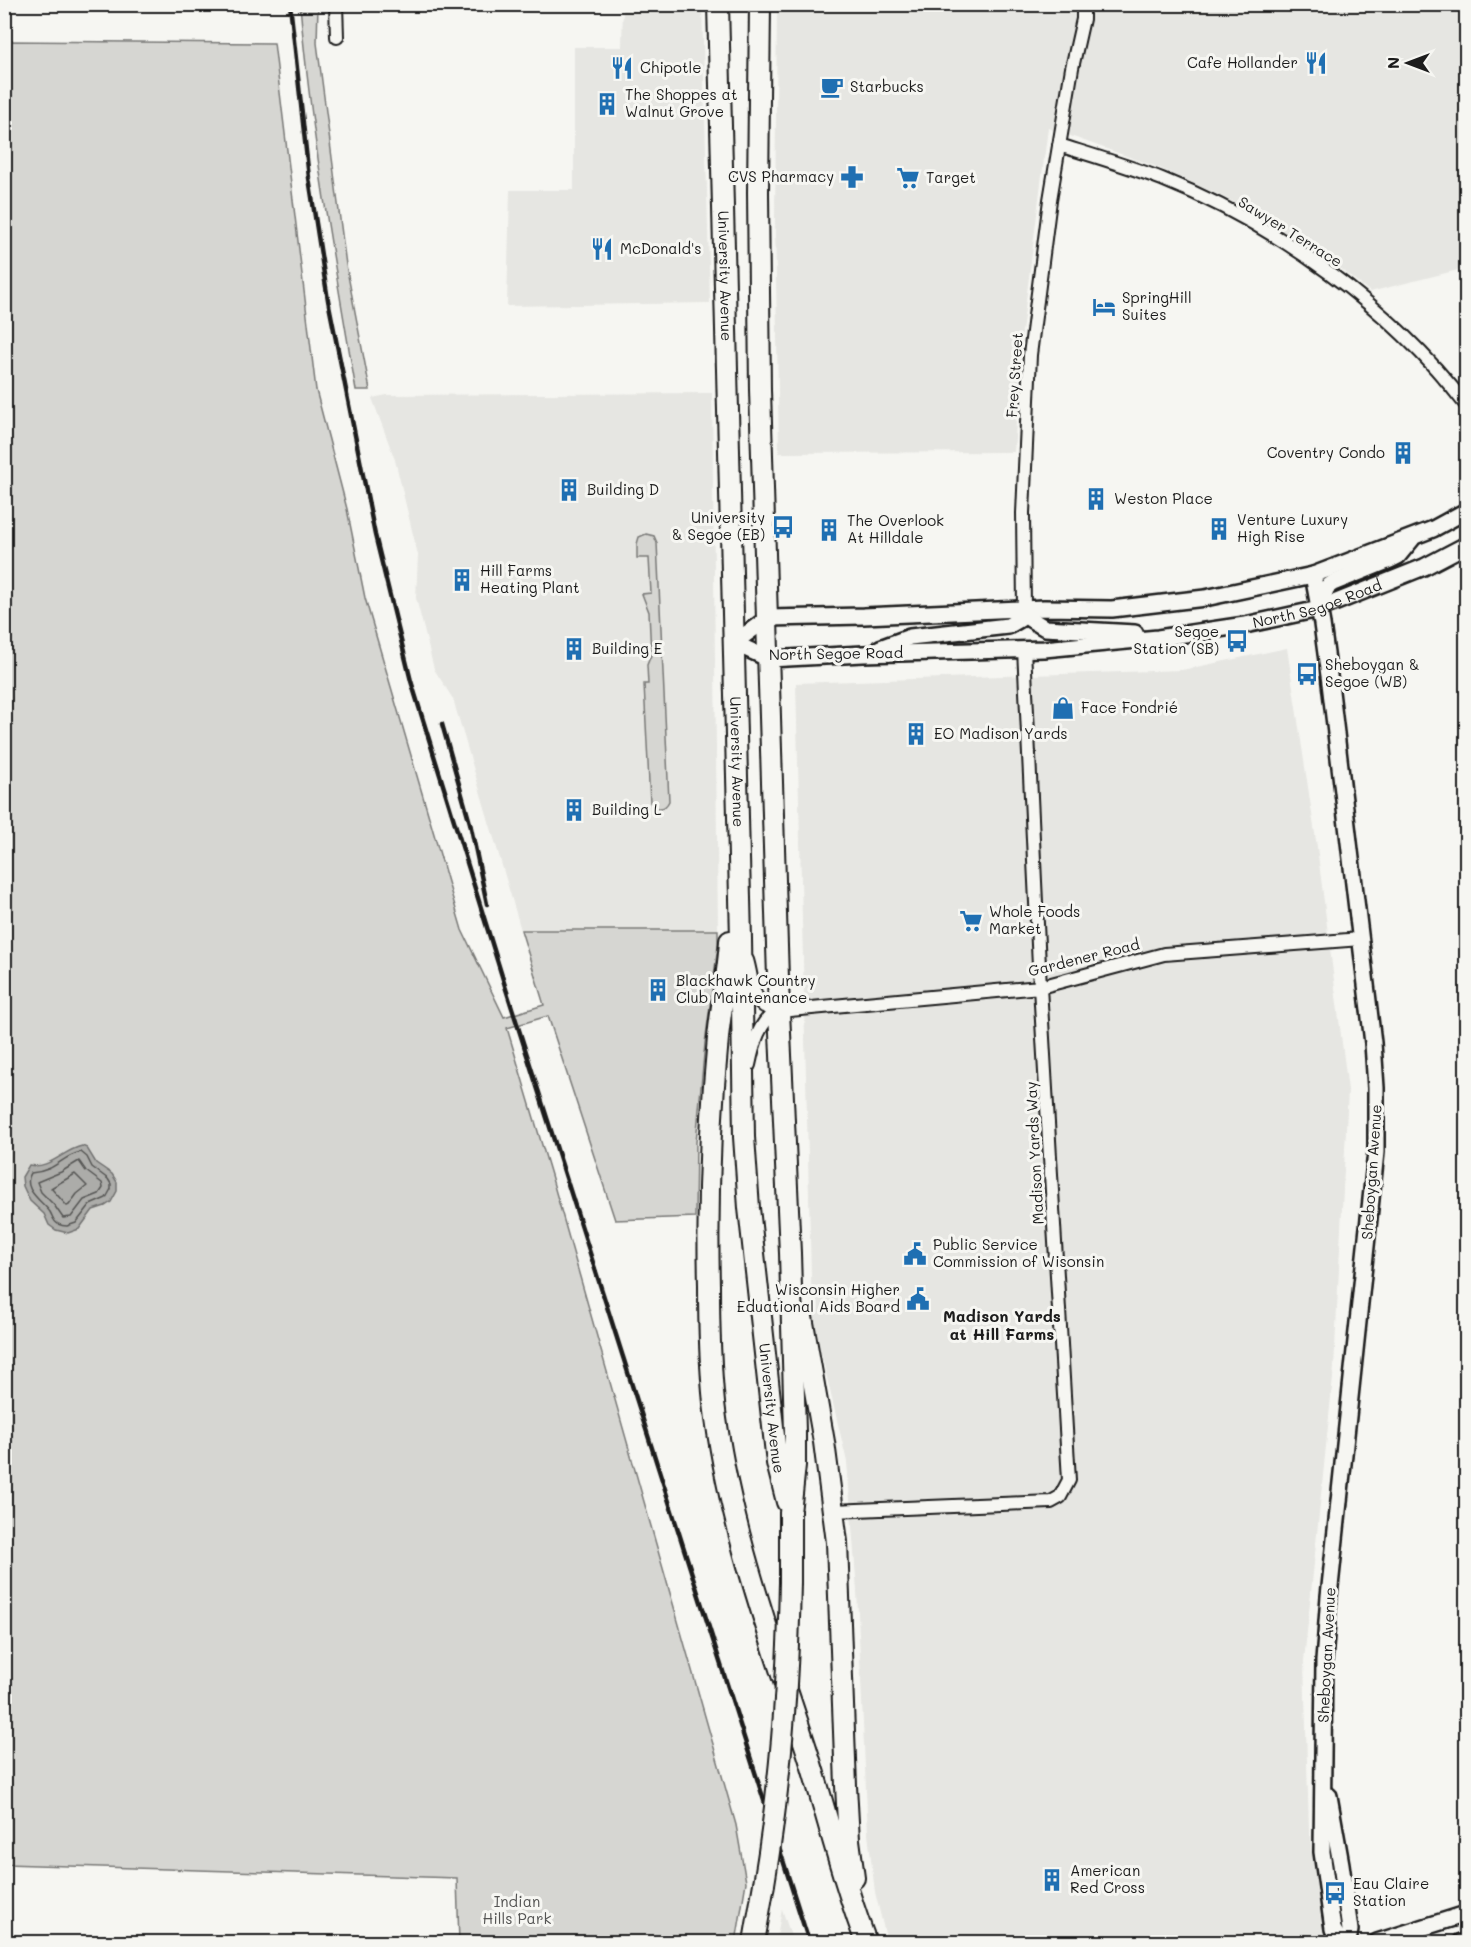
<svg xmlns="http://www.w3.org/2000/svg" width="1471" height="1947" font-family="Mali,sans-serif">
<rect width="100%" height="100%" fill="#f6f6f2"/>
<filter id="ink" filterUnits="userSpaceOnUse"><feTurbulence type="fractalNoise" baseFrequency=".0167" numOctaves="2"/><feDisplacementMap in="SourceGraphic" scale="12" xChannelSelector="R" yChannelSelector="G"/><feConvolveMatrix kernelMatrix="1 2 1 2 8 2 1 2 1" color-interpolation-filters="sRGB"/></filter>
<g filter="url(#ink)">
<!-- built -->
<path fill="#e6e6e2" d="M623 5H702L710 303 507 306 510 190H574V47H622Z
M777 5H1466V268L1370 292 1340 268 1313 250 1262 218 1226 198 1157 167 1048 128 1022 332 1014 452 779 453 775 219Z
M712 393 718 930H521L453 699 434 669 416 598 418 555 395 460 372 398 387 395Z
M1287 648 1317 847 1348 1090 1334 1368 1304 1661 1309 1830 1324 1938 1309 1942H887L875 1892 868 1834 857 1591 847 1462 812 1315 796 683 1182 670Z
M782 1909 793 1942H776Z"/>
<!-- green -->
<path fill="#d6d6d2" stroke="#797977" stroke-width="1.5" d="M300 5H318L317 43 346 265 370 390H356C334 262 311 134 300 5Z
M5 41 274 43 316 390 347 509 365 598 462 930 504 1017 544 1005 521 930H718V946L705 1043 696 1142 695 1217 615 1220 548 1016 507 1028 551 1175 736 1825 746 1882 736 1942H459L457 1878 5 1864Z
M646 534 654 536 657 543 669 801C665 810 655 811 650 802L644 684H648L647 665 651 655 649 612 642 594 651 593 649 558H637V544L639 537Z"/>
<!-- water -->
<path fill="#acaca9" stroke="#727271" stroke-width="1.5" d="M82 1146 87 1148 96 1163 112 1174 117 1182V1191L111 1202 105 1206 93 1210 79 1229 68 1233 56 1230 49 1225 44 1214 30 1201 23 1186 22 1177 29 1165C49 1170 63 1150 82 1146Z"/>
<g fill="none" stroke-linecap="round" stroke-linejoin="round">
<!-- shore -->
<path stroke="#565654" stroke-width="1.5" d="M81 1152 87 1157 92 1167 108 1179 111 1184V1189L106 1198 90 1205 76 1223 67 1226C65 1226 60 1225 58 1224 53 1221 53 1217 50 1212 42 1201 21 1189 31 1173 57 1171 61 1156 81 1152Z
M79 1161 86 1171 102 1183 103 1188 99 1194 84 1200 71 1217 63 1218 54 1205 41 1192 37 1182 61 1172Z
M75 1174 87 1186 77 1194 69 1205 67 1206 51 1188Z"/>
<!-- minor casing -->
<g stroke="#1c1c1c" stroke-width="16">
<path id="minor" d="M336 4 337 37
M1059 145C1094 156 1128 166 1162 179 1277 225 1391 307 1466 405
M1024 609 1023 513 1030 355 1050 200 1072 68 1083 19V4
M747 960C754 983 750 1008 779 1011L1040 987 1164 954 1361 939
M749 1065C753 1046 759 1019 779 1011
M833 1511 1051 1502 1060 1497 1069 1480 1040 987 1024 649"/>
</g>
<!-- tertiary casing -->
<g stroke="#1c1c1c" stroke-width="20">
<g id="tertiary">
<path id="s1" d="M1466 511 1433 529 1313 575 1205 598 1112 609 1044 608 864 616 768 618 734 643 769 659 863 654 1044 649 1158 638 1245 625 1319 609 1424 567 1466 545"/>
<path d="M1313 575 1322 624 1330 683 1373 1043 1376 1088V1152L1329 1596 1324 1661 1322 1852 1333 1929 1340 1942"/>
<path d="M1320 606 1327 587 1333 583 1390 560 1398 556 1412 539"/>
<path d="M1024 609 1030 619 1045 628 1135 633"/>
<path d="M880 648 910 637 1008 626 1020 619 1024 609"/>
<path d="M1329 1796 1341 1864 1350 1930 1348 1942"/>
<path d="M1377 1942 1466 1914"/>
<path d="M1460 1942 1466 1941"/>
</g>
</g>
<!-- primary casing -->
<g stroke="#1c1c1c" stroke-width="24">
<g id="primary">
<path id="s2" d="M718 4 741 939 744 1137 749 1208 777 1463 787 1502"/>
<path d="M760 4 758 192 760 390 779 1011 790 1253 795 1432V1465L790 1513V1582"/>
<path d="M730 941C728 974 721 1006 718 1038 710 1121 707 1202 709 1285 709 1324 710 1364 714 1403 728 1523 770 1637 807 1751 827 1814 842 1880 866 1942"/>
<path d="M802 1317 824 1442 837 1542 846 1786 849 1840 854 1878"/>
<path d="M754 1942 764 1884"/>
</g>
</g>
<!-- minor -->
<use href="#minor" stroke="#f6f6f2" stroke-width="12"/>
<!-- tertiary -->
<use href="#tertiary" stroke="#f6f6f2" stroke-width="15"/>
<!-- primary -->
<use href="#primary" stroke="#f6f6f2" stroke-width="20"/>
<!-- rail -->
<path stroke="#1c1c1c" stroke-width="4.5" d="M290 4 309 178 328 300 375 535 411 681 506 989 809 1942
M442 724 470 823 487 904"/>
<!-- primary-bridge casing -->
<g stroke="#1c1c1c" stroke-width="24" stroke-linecap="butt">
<path id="primary-bridge" d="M764 1884C781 1783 788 1683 790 1582"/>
</g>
<!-- primary-bridge -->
<use href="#primary-bridge" stroke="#f6f6f2" stroke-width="20"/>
</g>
</g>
<!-- icons -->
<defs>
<g id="restaurant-bare" transform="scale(1.8)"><path d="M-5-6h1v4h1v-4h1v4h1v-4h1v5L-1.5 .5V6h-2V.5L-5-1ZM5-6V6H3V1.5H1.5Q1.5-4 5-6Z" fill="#1f6fb2" stroke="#f6f6f2" stroke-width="2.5" paint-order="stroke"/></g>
<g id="cafe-bare" transform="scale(1.8)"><path d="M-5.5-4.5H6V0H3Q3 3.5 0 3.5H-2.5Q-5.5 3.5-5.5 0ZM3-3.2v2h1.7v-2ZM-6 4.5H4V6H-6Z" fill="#1f6fb2" stroke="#f6f6f2" stroke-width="2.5" paint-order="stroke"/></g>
<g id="building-bare" transform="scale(1.8)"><path d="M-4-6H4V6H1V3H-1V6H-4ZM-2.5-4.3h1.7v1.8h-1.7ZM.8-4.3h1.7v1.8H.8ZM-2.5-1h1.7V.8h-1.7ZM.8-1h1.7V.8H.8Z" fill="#1f6fb2" stroke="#f6f6f2" stroke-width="2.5" paint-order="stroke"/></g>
<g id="pharmacy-bare" transform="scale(1.8)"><path d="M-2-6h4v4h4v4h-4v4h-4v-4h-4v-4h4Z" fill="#1f6fb2" stroke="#f6f6f2" stroke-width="2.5" paint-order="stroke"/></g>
<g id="supermarket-bare" transform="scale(1.8)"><path d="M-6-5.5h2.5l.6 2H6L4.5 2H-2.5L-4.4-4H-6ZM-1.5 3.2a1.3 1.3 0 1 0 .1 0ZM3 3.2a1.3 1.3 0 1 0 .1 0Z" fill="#1f6fb2" stroke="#f6f6f2" stroke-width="2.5" paint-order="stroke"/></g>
<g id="hotel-bare" transform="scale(1.8)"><path d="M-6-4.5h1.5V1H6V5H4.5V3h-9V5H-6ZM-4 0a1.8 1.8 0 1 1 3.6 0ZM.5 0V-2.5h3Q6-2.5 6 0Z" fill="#1f6fb2" stroke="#f6f6f2" stroke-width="2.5" paint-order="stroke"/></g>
<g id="bus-bare" transform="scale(1.8)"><path d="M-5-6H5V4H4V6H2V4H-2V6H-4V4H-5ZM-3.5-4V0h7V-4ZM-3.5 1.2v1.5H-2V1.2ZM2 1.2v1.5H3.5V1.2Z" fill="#1f6fb2" stroke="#f6f6f2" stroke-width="2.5" paint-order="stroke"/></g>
<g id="shop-bare" transform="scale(1.8)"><path d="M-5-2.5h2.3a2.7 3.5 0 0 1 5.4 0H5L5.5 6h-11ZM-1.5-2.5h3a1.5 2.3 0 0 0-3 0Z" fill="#1f6fb2" stroke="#f6f6f2" stroke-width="2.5" paint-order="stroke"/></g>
<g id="civic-bare" transform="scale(1.8)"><path d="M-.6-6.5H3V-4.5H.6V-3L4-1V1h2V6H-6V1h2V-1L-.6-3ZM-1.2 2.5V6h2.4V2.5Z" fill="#1f6fb2" stroke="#f6f6f2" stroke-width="2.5" paint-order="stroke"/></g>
</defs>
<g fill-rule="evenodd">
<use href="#restaurant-bare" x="1316" y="63"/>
<use href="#restaurant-bare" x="622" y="68"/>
<use href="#cafe-bare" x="832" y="87"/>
<use href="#building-bare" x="607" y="104"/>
<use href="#pharmacy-bare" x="852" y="177"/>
<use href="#supermarket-bare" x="908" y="178"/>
<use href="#restaurant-bare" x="602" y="249"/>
<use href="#hotel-bare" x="1104" y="307"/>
<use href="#building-bare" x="1403" y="453"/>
<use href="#building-bare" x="569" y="490"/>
<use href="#building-bare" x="1096" y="499"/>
<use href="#bus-bare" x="783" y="527"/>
<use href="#building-bare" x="1219" y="529"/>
<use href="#building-bare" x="829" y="530"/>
<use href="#building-bare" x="462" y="580"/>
<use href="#bus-bare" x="1237" y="641"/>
<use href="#building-bare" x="574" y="649"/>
<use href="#bus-bare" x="1307" y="674"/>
<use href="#shop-bare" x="1063" y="708"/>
<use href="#building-bare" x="916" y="734"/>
<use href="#building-bare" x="574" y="810"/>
<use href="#supermarket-bare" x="971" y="921"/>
<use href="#building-bare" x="658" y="990"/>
<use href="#civic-bare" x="915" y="1254"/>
<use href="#civic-bare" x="918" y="1299"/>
<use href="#building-bare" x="1052" y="1880"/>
<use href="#bus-bare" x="1335" y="1893"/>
</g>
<g text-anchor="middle" stroke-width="6" stroke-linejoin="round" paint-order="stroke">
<!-- poi labels -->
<g font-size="15" fill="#1c1c1c" stroke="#f6f6f2" text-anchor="start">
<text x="1298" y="68" text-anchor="end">Cafe Hollander</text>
<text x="640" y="73">Chipotle</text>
<text x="850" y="92">Starbucks</text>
<text x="625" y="100">The Shoppes at<tspan x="625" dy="17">Walnut Grove</tspan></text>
<text x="834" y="182" text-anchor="end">CVS Pharmacy</text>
<text x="926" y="183">Target</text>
<text x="620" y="254">McDonald's</text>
<text x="1122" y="303">SpringHill<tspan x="1122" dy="17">Suites</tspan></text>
<text x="1385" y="458" text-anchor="end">Coventry Condo</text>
<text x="587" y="495">Building D</text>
<text x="1114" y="504">Weston Place</text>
<text x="765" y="523" text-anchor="end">University<tspan x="765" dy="17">&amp; Segoe (EB)</tspan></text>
<text x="1237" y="525">Venture Luxury<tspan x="1237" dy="17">High Rise</tspan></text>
<text x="847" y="526">The Overlook<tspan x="847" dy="17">At Hilldale</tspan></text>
<text x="480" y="576">Hill Farms<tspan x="480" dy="17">Heating Plant</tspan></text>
<text x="1219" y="637" text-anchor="end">Segoe<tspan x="1219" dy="17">Station (SB)</tspan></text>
<text x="592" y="654">Building E</text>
<text x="1325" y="670">Sheboygan &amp;<tspan x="1325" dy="17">Segoe (WB)</tspan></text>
<text x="1081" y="713">Face Fondrié</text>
<text x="934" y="739">EO Madison Yards</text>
<text x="592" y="815">Building L</text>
<text x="989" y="917">Whole Foods<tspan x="989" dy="17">Market</tspan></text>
<text x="676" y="986">Blackhawk Country<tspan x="676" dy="17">Club Maintenance</tspan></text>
<text x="933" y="1250">Public Service<tspan x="933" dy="17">Commission of Wisonsin</tspan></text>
<text x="900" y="1295" text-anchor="end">Wisconsin Higher<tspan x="900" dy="17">Eduational Aids Board</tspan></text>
<text x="1070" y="1876">American<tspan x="1070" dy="17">Red Cross</tspan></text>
<text x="1353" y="1889">Eau Claire<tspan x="1353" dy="17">Station</tspan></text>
</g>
<!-- street labels -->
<g font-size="15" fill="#1c1c1c" stroke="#f6f6f2">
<text transform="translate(1290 232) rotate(32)" y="5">Sawyer Terrace</text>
<text dy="5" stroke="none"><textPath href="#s2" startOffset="272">University Avenue</textPath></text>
<text transform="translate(1015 375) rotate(-86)" y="5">Frey Street</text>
<text dy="5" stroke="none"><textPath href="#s1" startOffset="1348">North Segoe Road</textPath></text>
<text transform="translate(836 654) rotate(-1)" y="5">North Segoe Road</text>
<text dy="5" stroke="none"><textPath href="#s2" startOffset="758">University Avenue</textPath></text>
<text transform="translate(1084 958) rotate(-14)" y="5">Gardener Road</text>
<text transform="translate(1035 1153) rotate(-93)" y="5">Madison Yards Way</text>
<text transform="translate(1372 1172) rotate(-86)" y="5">Sheboygan Avenue</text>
<text dy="5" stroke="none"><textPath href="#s2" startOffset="1406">University Avenue</textPath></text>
<text transform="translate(1327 1655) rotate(-87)" y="5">Sheboygan Avenue</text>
</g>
<!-- park labels -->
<g font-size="15" fill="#545453" stroke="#f6f6f2">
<text x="517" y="1907">Indian<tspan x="517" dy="17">Hills Park</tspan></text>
</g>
<!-- neighbourhood labels -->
<g font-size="16" font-weight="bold" fill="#1c1c1c" stroke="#f6f6f2">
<text x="1002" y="1322">Madison Yards<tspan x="1002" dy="18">at Hill Farms</tspan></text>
</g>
</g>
<!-- margin -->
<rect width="1471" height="1947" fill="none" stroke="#f6f6f2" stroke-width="24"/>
<rect x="12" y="12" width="1447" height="1923" fill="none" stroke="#1c1c1c" stroke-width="2" filter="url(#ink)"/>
<!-- north arrow -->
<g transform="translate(1408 63) rotate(270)" stroke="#f6f6f2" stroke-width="4.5" paint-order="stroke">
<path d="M0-4.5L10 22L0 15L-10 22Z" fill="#1c1c1c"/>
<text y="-9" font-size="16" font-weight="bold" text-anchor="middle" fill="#1c1c1c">N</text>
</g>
</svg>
